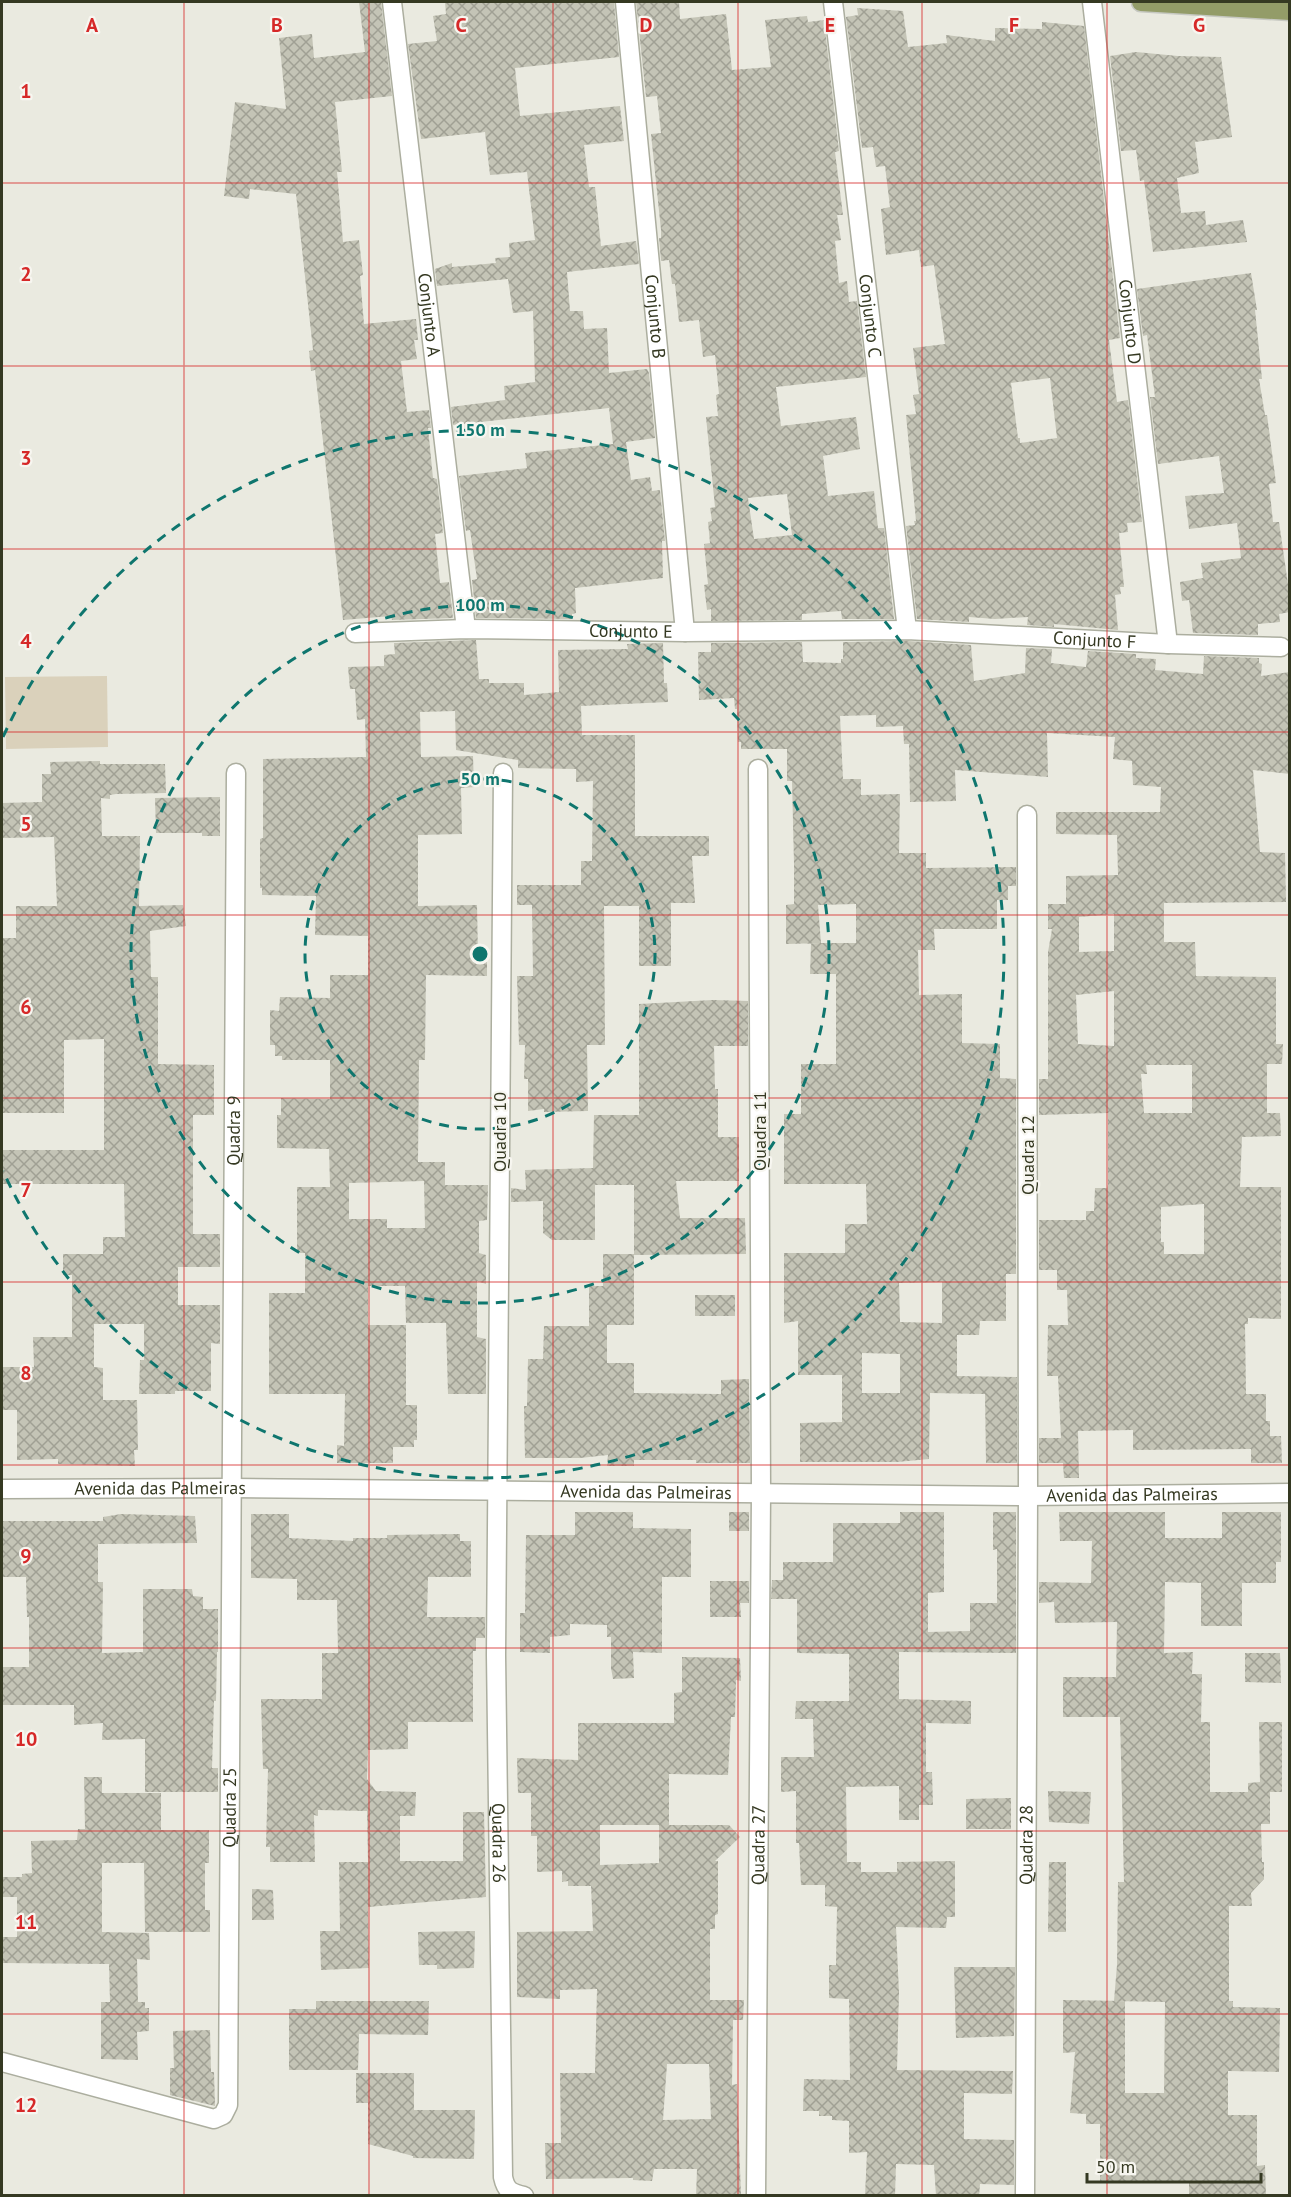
<svg xmlns="http://www.w3.org/2000/svg" width="1291" height="2197" font-family="'PT Sans',sans-serif">
<defs>
<pattern id="building-cross-hatch" width="8" height="8" patternUnits="userSpaceOnUse" patternTransform="scale(1.5)"><rect width="8" height="8" fill="#c4c4b6"/><path d="M0 0l8 8M0 8l8-8" fill="none" stroke="#a0a094"/></pattern>
</defs>
<rect width="100%" height="100%" fill="#eaeae0"/>
<!-- park -->
<path fill="#dad1bb" d="M107 676 108 747 6 749 5 677Z"/>
<!-- building -->
<path fill="url(#building-cross-hatch)" fill-rule="evenodd" d="M359 2H381L392 96 335 102 342 172H337L343 242 359 240 363 275 360 276 364 324 416 319 418 340H414L417 359 401 361 407 412 429 410 431 428H428L433 478 437 479 443 533 435 534 440 583 449 582 453 618 392 620 391 616 343 620 315 370 311 371 309 351 313 350 296 194 250 189 249 199 224 196 235 102 286 109 279 38 312 34 314 58 365 52Z
M445 2H614L619 57 515 68 520 116 620 106 624 141 584 145 589 187H595L601 246 636 241 639 264 567 272 570 311H583L584 329 607 328 609 373 647 369 649 373 655 438 626 442 631 480 650 477 652 491 660 490 665 541H662L663 578 575 588 576 613 572 614V619L476 618 472 580 477 579 470 530 466 531 459 476 527 468 525 453 613 444 609 408 453 425 451 407 505 400 504 386 535 382 533 311 513 313 508 279 437 286 435 269 452 263V267L496 263 495 258 510 257 509 243 535 240 527 172 490 175 485 132 421 139 408 44 437 41 433 16 446 14Z
M636 2H679L680 19 726 14 732 70 771 67 765 20 807 16 808 22 824 20 839 151 835 152 843 215H837L841 240 835 241 839 283 847 281 849 302 857 301 866 377 776 387 781 426 856 417 860 449 823 456 828 496 874 491 878 528H884L894 619H842L841 611 802 614V620L711 621V609L707 610 704 585 708 584 704 544 710 543 708 522 712 521 710 508 715 507 706 417 718 416 716 395 719 394 715 355 703 357 699 320 679 322 675 284H672L669 260 661 261 659 238H661V230L651 134 661 133 657 96 646 97ZM787 494 792 535 754 539 748 498Z
M857 8 903 11 908 47 947 43 946 35 995 41V28L1042 29V22L1084 26 1120 338 1109 340 1117 402 1128 400 1142 522 1127 523 1128 532 1119 533 1124 587H1120L1121 594 1115 595 1118 630 1054 624V627L1027 625 1028 617 995 619 969 617V622L917 619 906 526 915 525 914 521H916L906 415 916 414 913 395 919 394 913 348 945 344 934 265 921 267 919 250 886 255 881 209 890 207 885 166 876 167 873 147 862 148 846 17 858 15ZM1050 378 1057 438 1020 443V438H1018L1011 383Z
M1136 52 1178 56 1221 57 1232 137 1195 142 1199 173 1177 178 1181 213 1205 211 1206 225 1243 220 1247 242 1153 252 1144 180 1140 181 1136 150 1121 151 1110 56Z
M1251 273 1257 310H1255L1262 379H1259L1265 415H1267L1276 483 1269 484 1273 522H1279L1290 598V612L1279 614 1280 622 1258 624V635L1193 633 1189 600 1182 601 1180 582 1203 578 1201 563 1241 558 1237 523 1189 529 1185 496 1224 493 1219 456 1158 464 1150 397H1155L1147 335 1143 336 1137 289Z
M476 640 479 679H489V683H524V695L559 692 558 650 628 649 627 644 663 643 664 683H667L668 702 581 706 582 735H635V836H709V856H692L695 903H671V966H639V906H604L605 1045H587L588 1111 544 1112V1109L528 1111V1079H524L525 1045H519L517 976H533L532 905H517V885H581V861H592L593 781 576 782V769L518 768V760L456 750 455 711 420 712 421 757 473 756 474 787 461 788 462 834 418 835V906L477 905 478 957 487 958V976L426 975 425 1060H419L418 1162H445V1185H488L487 1220 479 1221V1253L486 1255V1284L477 1281V1337L486 1339V1394H448L446 1323H406L405 1286H368V1325H406V1405H417V1440H414V1447H380H393V1463H337V1445L344 1446 345 1394H269V1293H305V1253H297V1187H330L329 1149 277 1148V1115H281V1098L330 1099V1060H282V1056H275V1045H270V1010L279 1011 280 997 330 998V975H368V936L315 935 316 896 262 895V888H260V839L263 838V759L366 757 365 719 357 720 355 689H350L348 667 384 666V655L395 654 394 643ZM424 1181 425 1228H387V1219H349V1183Z
M907 641 971 645 974 681 1025 673 1026 648 1052 649 1051 663 1086 667 1088 651 1136 654V658L1156 659 1155 670 1203 674 1204 656 1259 658V663L1262 664 1261 676 1290 672V774L1253 770 1260 852 1285 853 1286 902 1164 903V942H1195L1196 976 1276 977V1044H1283L1282 1064H1267V1113H1280L1281 1136 1242 1137 1240 1187H1281V1319L1248 1318V1324H1245L1246 1394H1266V1421H1270V1436H1281L1282 1463H1251V1449L1133 1450V1430L1078 1431 1079 1478H1064L1063 1463H1039V1438H1061L1058 1376H1047L1048 1325H1068L1067 1290H1057V1270H1039V1220H1086V1211H1094L1095 1188H1107L1108 1185V1113L1039 1115V1079H1048V952L1052 929H1048V904H1066V876L1118 875 1117 835 1056 834V812H1160L1161 787 1133 785 1132 761 1113 759 1115 737 1047 733 1048 777 955 770 956 801 910 802 909 744H904L903 726 876 727V715L840 716 843 779H861V795L900 794 899 853H926V868L1016 867V886H1008V900H997V929H934L935 950H918L919 995 962 994V1043L1000 1044V1078L1016 1079V1274H1006V1321H980L979 1335H957V1376L1017 1377V1463H986L985 1394 930 1393 929 1459 897 1462H800V1423L842 1422V1375H798V1321L784 1323V1253H845V1224H867L866 1184H784V1114H801V1064H836V974H810L811 943H856V904L818 905 821 943 786 944V905L794 904V864L792 781H787V749H741V742H738L737 709H735L734 698 699 700 698 652H711V643L802 642 803 662 841 663V659H843V642ZM1114 914V951L1079 952V917ZM1114 991V1046L1078 1044 1076 995ZM1146 1065H1192V1113H1144L1141 1074H1147ZM1204 1204V1254H1164V1242H1161V1207ZM942 1282V1323L900 1322 899 1283ZM862 1353 900 1354V1393H862Z
M100 761V764H165L166 793 116 794 110 795V799L101 798 102 836H140L139 906 183 905 186 926 150 931 151 977H158V1064L214 1065V1115H193V1234H220V1267H178V1305H220V1344L211 1343V1391H175V1394H139L140 1360H144V1324H94V1367L103 1368V1400H137L138 1450H134L135 1466 58 1464V1459L17 1460V1410H2V1367H34L33 1337H72V1275H63V1254H103V1237H125L124 1184H2V1150H104V1039L64 1040V1113H2V938H16V906H57L54 837 2 838V803L42 802V774H51L50 762Z
M220 797V836H202V833H156L155 798Z
M713 1000 748 1001V1046H714L715 1089H718V1137H739V1181H676L680 1218H745L746 1254 634 1255V1325H607V1363H634V1393L721 1394V1380L749 1379 750 1463H696V1460H634V1466H607L608 1455 580 1458H525L524 1406H527L528 1359H543L544 1326H589V1286H603V1254H634V1185H595V1240H552L543 1233V1201L511 1202V1188L526 1190 525 1170 593 1168 594 1115H639V1004Z
M695 1295H735V1316H695Z
M575 1512H633V1528L691 1529V1577H662V1653L633 1652 634 1678 613 1679 611 1668V1637H607V1625L570 1624V1635L550 1637V1653L520 1652V1613H525L526 1535H575Z
M729 1512H749V1531H729Z
M900 1512H944V1592L928 1593V1632L970 1631V1603H997V1549L993 1550V1512H1016V1653L899 1652V1699L971 1701V1724L926 1723V1772H932L933 1805H919V1820H899V1786L846 1787 847 1862H861V1872H897V1862L955 1861V1917H947L946 1928 896 1927 899 1993 897 2070 1013 2071 1012 2094 964 2093V2139L1014 2140V2185L980 2184 979 2196H936L934 2165 896 2164 895 2196H865L867 2152 849 2153V2121L832 2120V2116H819V2111H803L804 2079 850 2080 849 1999 829 1998V1965H836L837 1907 825 1906V1885H801L799 1843H796V1791L781 1792V1757H814L813 1719H795L796 1701H849V1654L797 1653V1599H771L772 1580H783V1562H833V1523H900Z
M1059 1512H1165V1538H1222V1512H1281V1562H1276V1583H1242V1626H1201V1583L1165 1582 1164 1653 1193 1652 1192 1674H1202L1201 1722H1210V1792H1248V1783L1260 1782 1259 1722H1282V1792H1270V1824H1261L1262 1862H1264V1879L1251 1893 1252 1906H1229V2001H1233V2007L1280 2008 1279 2072 1228 2071V2115H1257V2166L1265 2165 1266 2196H1189V2181L1100 2183V2124H1086V2114L1070 2113 1075 2052 1063 2053V2000L1125 2001V2093H1164L1165 2002 1114 2001 1117 1965 1118 1882H1124L1120 1717H1063V1677H1116L1117 1622 1055 1623 1054 1602 1039 1603V1582L1091 1583 1092 1541H1060Z
M121 1514 195 1516 197 1543 98 1544V1582H103L102 1653 143 1652V1589H192L193 1596 203 1597V1609H218V1652H217L216 1701H214L212 1768H218V1792H145V1739L102 1740 103 1723 74 1725V1705H2V1667H29V1617H27L26 1577H2V1521H103V1517Z
M251 1514H289V1538L353 1541V1538H387V1535L460 1534V1541H471V1577H428L427 1617H485V1638H476V1651H473V1722H408V1749L368 1750 367 1779 376 1791 416 1792 415 1816H400V1861H463V1812H484L486 1897 368 1907 369 1968 321 1970 320 1931H340L339 1862H368L367 1811 318 1810V1816L314 1815 315 1862H270V1847H266L268 1769H263L261 1699H322V1653H338L337 1600H297V1579L251 1578Z
M710 1581H749V1603H740L741 1617H710Z
M1245 1653H1280L1281 1683 1245 1682Z
M682 1657 740 1658 741 1681 736 1680 735 1717H731L728 1775 669 1774V1825H729L740 1837 715 1861H718V1914L715 1915V1929H710V2000H744L743 2020H733L732 2085 737 2084 741 2196H696L697 2169H654L652 2181 633 2180V2178L546 2179 545 2143H561L560 2073H595L597 1989 560 1990V1999L517 1997V1932L593 1931 591 1886H568V1881L562 1882V1871L537 1872V1836H531V1793H518L517 1758 578 1760V1723H674V1693L682 1692ZM600 1825H659V1863L600 1865ZM667 2064H709L711 2119 663 2120Z
M84 1777H102V1793H161V1830H209V1863H205V1910H210V1932H145L144 1863H102V1932L149 1933 150 1960 137 1959 138 2002H145V2008H149V2031L137 2032 138 2060 101 2059V2002H110L109 1964 2 1963V1937H17V1897H2V1877H22V1874L32 1873 31 1841 77 1840 78 1829H85Z
M1048 1791 1091 1792 1089 1824 1049 1822Z
M1011 1798V1829H966V1799Z
M1049 1862H1066V1932H1048Z
M252 1889 273 1890 274 1920H252Z
M475 1931 474 1968 437 1969V1965H419L418 1932Z
M954 1967H1015L1014 2036 956 2038Z
M316 2001H429L428 2035 359 2034 358 2070H289V2009H316Z
M210 2030 211 2072H214L215 2106 170 2095V2068H174L173 2031Z
M356 2073H414V2110H475L474 2159 413 2158V2156L368 2144V2103H356Z"/>
<g fill="none" stroke-linecap="round" stroke-linejoin="round">
<!-- minor casing -->
<g stroke="#acae9f" stroke-width="21">
<g id="minor">
<path id="s1" d="M392 2 466 629"/>
<path id="s2" d="M625 2 685 632"/>
<path id="s3" d="M833 2 907 630"/>
<path id="s4" d="M1092 2 1168 644"/>
<path id="s5" d="M355 633 466 629 685 632 907 630 1168 644 1281 647"/>
<path id="s6" d="M503 773 496 1655 503 2177C506 2191 511 2193 524 2196"/>
<path id="s7" d="M2 1489 231 1488 1028 1496 1290 1493"/>
<path id="s8" d="M2 2062 214 2119 223 2115 228 2105 236 773"/>
<path id="s9" d="M756 2196 761 1493 758 769"/>
<path id="s10" d="M1025 2196 1028 1496 1027 815"/>
</g>
</g>
<!-- major casing -->
<g stroke="#c6c8c1" stroke-width="21">
<path id="major" d="M1141 2 1290 11"/>
</g>
<!-- minor -->
<use href="#minor" stroke="#fff" stroke-width="18"/>
<!-- major -->
<use href="#major" stroke="#939c68" stroke-width="18"/>
</g>
<!-- grid -->
<path fill="none" stroke="#d62828" stroke-width="1.5" stroke-opacity="0.55" d="M184 2V2196M369 2V2196M553 2V2196M738 2V2196M922 2V2196M1107 2V2196M2 183H1290M2 366H1290M2 549H1290M2 732H1290M2 915H1290M2 1098H1290M2 1282H1290M2 1465H1290M2 1648H1290M2 1831H1290M2 2014H1290"/>
<!-- distance rings -->
<g fill="none" stroke="#0f766e" stroke-width="3" stroke-dasharray="10 8">
<circle cx="480" cy="954" r="175"/>
<circle cx="480" cy="954" r="349"/>
<path d="M3 737A524 524 0 1 1 3 1171"/>
</g>
<g text-anchor="middle" stroke-width="4.5" stroke-linejoin="round" paint-order="stroke">
<!-- street labels -->
<g font-size="18" fill="#353922" stroke="#f7f6f0">
<text dy="6" stroke="none"><textPath href="#s1" startOffset="315">Conjunto A</textPath></text>
<text dy="6" stroke="none"><textPath href="#s3" startOffset="316">Conjunto C</textPath></text>
<text dy="6" stroke="none"><textPath href="#s2" startOffset="316">Conjunto B</textPath></text>
<text dy="6" stroke="none"><textPath href="#s4" startOffset="322">Conjunto D</textPath></text>
<text dy="6" stroke="none"><textPath href="#s5" startOffset="276">Conjunto E</textPath></text>
<text dy="6" stroke="none"><textPath href="#s5" startOffset="740">Conjunto F</textPath></text>
<text dy="6" stroke="none"><textPath href="#s8" startOffset="1215">Quadra 9</textPath></text>
<text transform="translate(760 1131) rotate(-90)" y="6">Quadra 11</text>
<text transform="translate(500 1132) rotate(-90)" y="6">Quadra 10</text>
<text transform="translate(1028 1155) rotate(-90)" y="6">Quadra 12</text>
<text dy="6" stroke="none"><textPath href="#s7" startOffset="158">Avenida das Palmeiras</textPath></text>
<text dy="6" stroke="none"><textPath href="#s7" startOffset="644">Avenida das Palmeiras</textPath></text>
<text dy="6" stroke="none"><textPath href="#s7" startOffset="1130">Avenida das Palmeiras</textPath></text>
<text dy="6" stroke="none"><textPath href="#s8" startOffset="538">Quadra 25</textPath></text>
<text dy="6" stroke="none"><textPath href="#s6" startOffset="1070">Quadra 26</textPath></text>
<text dy="6" stroke="none"><textPath href="#s9" startOffset="351">Quadra 27</textPath></text>
<text dy="6" stroke="none"><textPath href="#s10" startOffset="351">Quadra 28</textPath></text>
</g>
</g>
<g font-size="20" text-anchor="middle" font-weight="bold" fill="#d62828" stroke="#f7f6f0" stroke-width="4.5" stroke-linejoin="round" paint-order="stroke">
<text x="92" y="32">A</text>
<text x="277" y="32">B</text>
<text x="461" y="32">C</text>
<text x="646" y="32">D</text>
<text x="830" y="32">E</text>
<text x="1014" y="32">F</text>
<text x="1199" y="32">G</text>
<text x="26" y="98">1</text>
<text x="26" y="281">2</text>
<text x="26" y="465">3</text>
<text x="26" y="648">4</text>
<text x="26" y="831">5</text>
<text x="26" y="1014">6</text>
<text x="26" y="1197">7</text>
<text x="26" y="1380">8</text>
<text x="26" y="1563">9</text>
<text x="26" y="1746">10</text>
<text x="26" y="1929">11</text>
<text x="26" y="2112">12</text>
</g>
<circle cx="480" cy="954" r="9" fill="#0f766e" stroke="#f7f6f0" stroke-width="3"/>
<g font-size="18" text-anchor="middle" font-weight="bold" fill="#0f766e" stroke="#f7f6f0" stroke-width="4.5" stroke-linejoin="round" paint-order="stroke">
<text x="480" y="436">150 m</text>
<text x="480" y="611">100 m</text>
<text x="480" y="785">50 m</text>
</g>
<!-- border -->
<rect width="1291" height="2197" fill="none" stroke="#353922" stroke-width="6"/>
<!-- scale -->
<path d="M1087 2173v9h174v-9" fill="none" stroke="#353922" stroke-width="3"/>
<text x="1096" y="2173" font-size="18" fill="#353922" stroke="#f7f6f0" stroke-width="4.5" paint-order="stroke">50 m</text>
</svg>
